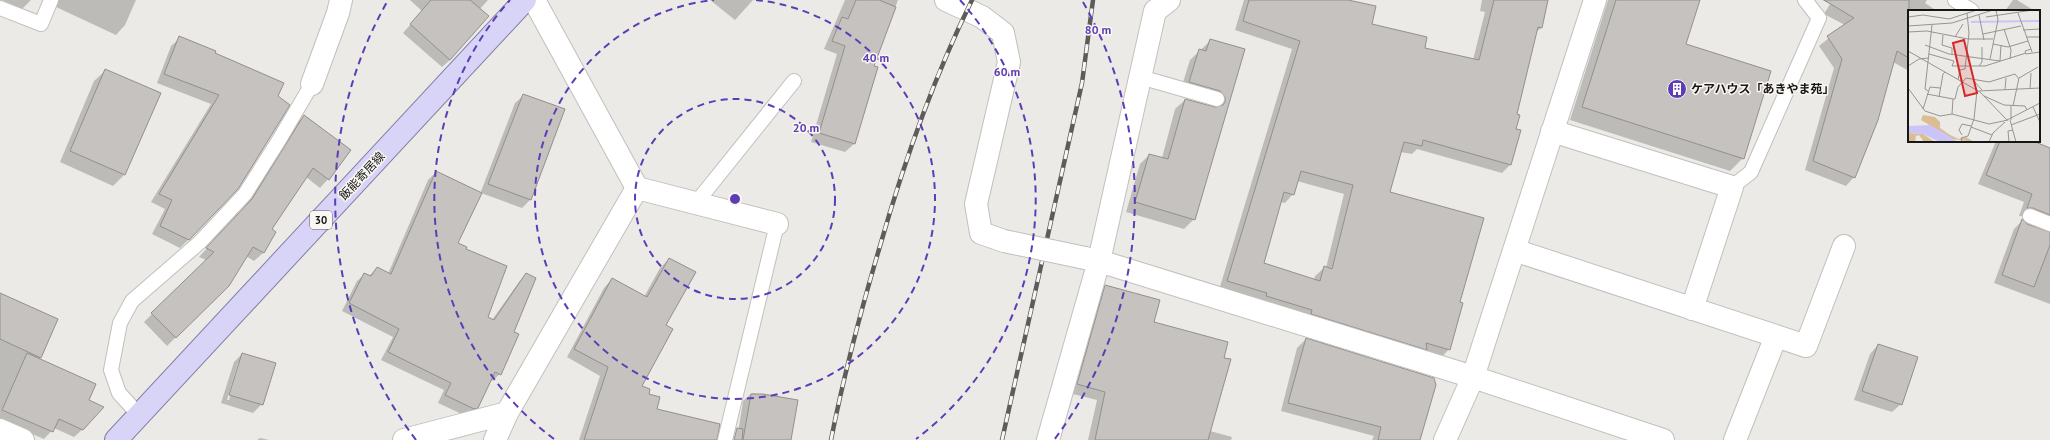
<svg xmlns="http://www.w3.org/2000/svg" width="2050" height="440" font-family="'PT Sans','Noto Sans JP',sans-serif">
<rect width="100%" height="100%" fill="#eceae6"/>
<!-- shadow -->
<path fill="#0003" fill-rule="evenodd" d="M2 0H31L22 9Z
M41 0H136L125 25 116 35Z
M410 0H488L480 9 450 60 442 67 403 33 422 11Z
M710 0H753L735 20Z
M845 0H898L873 67 876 68 854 144 845 152 811 142 837 54 824 49Z
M1244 0H1343L1371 25 1424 49 1473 60 1485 12 1480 11 1482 0H1547L1541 28 1536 32 1516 115 1510 165 1502 173 1417 149 1412 154 1400 152 1389 192 1458 303 1449 349 1441 358 1219 290 1292 49 1235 30ZM1297 181 1344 194 1326 268H1324L1315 276 1314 280 1262 264 1280 202 1285 203 1293 194Z
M1608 0H1699L1685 44 1743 158 1730 171 1570 120Z
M1822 0H1927L1925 3 1937 11H1909V71L1893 62 1854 177 1846 186 1805 170 1834 68 1819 46 1845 25 1824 14 1830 4Z
M2013 0H2017L2035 11H2005Z
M180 38 283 83 189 239 180 248 152 234 165 209 151 202 211 104 157 83 171 46Z
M1211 40 1244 49 1194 219 1184 229 1126 212 1140 164 1149 155 1162 158 1175 109 1185 100 1215 108 1213 102 1180 92 1190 60Z
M106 70 124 175 113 186 60 162 94 81Z
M524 95 531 199 522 208 481 193 456 243 465 250 487 317 492 320 519 282 526 274 513 333 500 374 492 381 490 380 478 407 470 415 466 416 438 403 444 390 381 360 393 337 342 311 357 281 365 274 369 276 377 268 388 274 428 180 436 172 480 194 515 103Z
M304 116 328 179 320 188 306 177 270 229 275 232 263 253 254 261 246 256 228 285 167 346 144 322 206 260 199 257 244 208 295 125Z
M1996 141H2030L2050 149V232L2045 224 2024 216H2019L2024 202 1978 184Z
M2022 221 2026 225 2050 233V304L1994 283 2014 229Z
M669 259 665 325 640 387 648 394 655 410 691 440H579L600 376 567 357 604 288 612 279 644 297 660 268Z
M1105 286 1153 322 1222 359 1210 431 1232 437 1231 440H1088L1097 400 1069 393 1097 295Z
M0 294 57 319 39 360 87 401 83 429 74 437 54 428 44 439 0 420Z
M1306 339 1419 440H1372L1374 436 1281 411 1297 348Z
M1878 345 1901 404 1892 412 1854 400 1870 354Z
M242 354 262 404 253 413 221 403 234 362ZM238 363H240L229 400H227Z
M752 393 796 401 790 440H737L743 401Z
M260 438 269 440H257Z"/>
<!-- building -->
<path fill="#c5c2bf" stroke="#92908d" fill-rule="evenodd" d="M431 0H470L489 16 450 60 410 24Z
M856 0H879L896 7 874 66 878 67 855 144 819 133 845 46 832 41 842 17 848 19Z
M1249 0H1348L1376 6 1372 24 1427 37 1425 48 1479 60 1494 0H1548L1542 28 1538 27 1517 114 1520 115 1516 129 1521 130 1511 165 1423 140 1422 146 1404 142 1390 192 1484 218 1460 302 1463 303 1450 350 1426 343 1427 350 1311 314 1312 310 1266 296 1267 293 1227 281 1300 41 1243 21ZM1301 171 1353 185 1332 269 1324 266 1320 281 1264 263 1284 192 1294 195Z
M1616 0H1700L1686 44 1771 71 1744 159 1582 107Z
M1824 0H1909V58L1897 51 1878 120 1855 178 1813 161 1842 59 1827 36 1854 18Z
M179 36 216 51 215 53 284 83 278 96 290 105 238 189 189 240 160 226 172 200 159 194 219 95 164 74Z
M1210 39 1245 49 1195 220 1135 202 1149 154 1168 159 1185 99 1215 107 1223 105 1225 102V97L1220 91 1189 82 1199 49 1206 51Z
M105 69 161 93 125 175 70 151Z
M523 94 565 109 531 200 488 184Z
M304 115 351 150 329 180 313 168 272 229 276 232 264 253 253 247 229 286 176 338 151 313 214 252 206 248 252 199Z
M2000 141H2033L2050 148V215L2033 208H2027L2032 194 1986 175Z
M436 171 482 193 458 243 467 247 466 249 507 266 488 317 494 320 526 273 536 278 514 332 519 334 508 359 501 375 495 372 478 408 474 409 445 395 451 383 388 352 399 329 349 303 364 273 371 276 377 267 391 274Z
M2022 219 2027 224 2050 232V245L2034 287 2002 275Z
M669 258 696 272 666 325 673 329 642 386 650 389 649 394 660 397 657 409 720 424 717 440H584L608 367 574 349 612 278 647 297Z
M1105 285 1160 300 1154 322 1228 342 1224 358 1231 359 1208 440H1095L1105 392 1077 384Z
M0 293 58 319 41 358 0 339Z
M1306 338 1434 378 1436 385 1420 440H1378L1381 427 1288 403Z
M1878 344 1918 357 1902 405 1862 391Z
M27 353 96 384 89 400 104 407 83 430 59 419 53 432 2 410Z
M242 353 276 363 263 405 229 395Z
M751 394H763L798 400 791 440H743Z
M737 428 743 429 742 440H734Z"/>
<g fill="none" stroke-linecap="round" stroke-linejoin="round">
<!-- service casing -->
<g stroke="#c2bfbc" stroke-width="16">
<path id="service" d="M1955 0 1972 11
M0 8 41 24 51 0
M1140 77 1217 99
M1732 187 1751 172 1819 18 1805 0
M696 203 794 81
M2030 216 2050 224
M139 415 119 393 111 370 120 323 132 301 200 242 245 194 279 140 312 84
M725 440 777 224"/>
</g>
<!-- minor casing -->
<g stroke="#c2bfbc" stroke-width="24">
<path id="minor" d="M946 0 982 17 1003 33 1009 62 976 204 981 233 1004 241
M312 84 338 13 341 0
M1552 131 1732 187 1692 309
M637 188 777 224
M1514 250 1806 346 1844 246
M1085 258 1099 261 1473 377 1663 440
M0 430 23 440
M404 440 507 413
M495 440 507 413 637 188 534 0
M1048 440 1099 261 1155 11 1169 0
M1445 440 1473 377 1595 0
M1735 440 1776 336"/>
</g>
<!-- primary casing -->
<g stroke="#847fa6" stroke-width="24">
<path id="primary" d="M116 440 525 0"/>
</g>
<!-- service -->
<use href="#service" stroke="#fff" stroke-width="14"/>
<!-- minor -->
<use href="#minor" stroke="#fff" stroke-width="22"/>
<!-- primary -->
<use href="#primary" stroke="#d8d4f8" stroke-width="22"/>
<!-- rail casing -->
<g stroke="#5d5c5a" stroke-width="4.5">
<path id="rail" d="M831 440C844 374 861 310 880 246 904 162 933 79 972 0
M1002 440 1082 83 1093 0"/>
</g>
<!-- rail -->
<use href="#rail" stroke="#faf7f3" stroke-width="3" stroke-dasharray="9" stroke-linecap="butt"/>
<!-- minor-bridge casing -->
<g stroke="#c2bfbc" stroke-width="24" stroke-linecap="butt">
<path id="minor-bridge" d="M1004 241 1085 258"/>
</g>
<!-- minor-bridge -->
<use href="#minor-bridge" stroke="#fff" stroke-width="22"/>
</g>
<!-- distance rings -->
<g fill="none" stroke="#5d3db6" stroke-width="2" stroke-dasharray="7 5">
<circle cx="735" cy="199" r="100"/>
<path d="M756 0A200 200 0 1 1 714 0"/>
<path d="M554 439A300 300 0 0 1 510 0M960 0A300 300 0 0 1 916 439"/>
<path d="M416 440A400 400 0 0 1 387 2M1083 2A400 400 0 0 1 1054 440"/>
</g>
<!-- icons -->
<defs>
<g id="building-disc" transform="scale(1)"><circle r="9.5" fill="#5d3db6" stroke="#faf7f3"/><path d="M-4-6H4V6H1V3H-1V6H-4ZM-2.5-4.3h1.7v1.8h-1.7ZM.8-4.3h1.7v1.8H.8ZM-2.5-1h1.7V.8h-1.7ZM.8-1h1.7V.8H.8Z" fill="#fff"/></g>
</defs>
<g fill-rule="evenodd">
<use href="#building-disc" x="1677" y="89"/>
</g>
<g text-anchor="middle" stroke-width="3" stroke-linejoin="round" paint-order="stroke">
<!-- shield labels -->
<rect fill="#faf7f3" stroke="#5b5a58" stroke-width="1" x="310" y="211" width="22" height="18" rx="3"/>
<g font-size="11" font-weight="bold" fill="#171615">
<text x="321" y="224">30</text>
</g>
<!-- poi labels -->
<g font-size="12" font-weight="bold" fill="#171615" stroke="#faf7f3" text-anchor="start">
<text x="1691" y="93">ケアハウス「あきやま苑」</text>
</g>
<!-- street labels -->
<g font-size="12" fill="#171615" stroke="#faf7f3">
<text transform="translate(362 176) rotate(-47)" y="4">飯能寄居線</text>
</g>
</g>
<!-- overview -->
<g transform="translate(1908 10)">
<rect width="132" height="132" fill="#eceae6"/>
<path d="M15 105 27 107 32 112V118L42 125 51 129 58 127 66 132 45 129 13 110ZM0 123 15 124 27 132H16L11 125 8 126 7 132H0Z" fill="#dbbd94"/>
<path d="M22 115 41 126 50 132H32L15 124 0 123V116Z" fill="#cac4f8"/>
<path fill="none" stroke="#cac4f8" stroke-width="2" d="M63 12 132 11"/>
<path fill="none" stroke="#979592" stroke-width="1" d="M110 3 123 39M71 5 76 30M0 7 15 5 41 9 69 0M78 7 125 0M0 16 44 13 85 0M96 19 103 40 102 49M115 20 132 19M0 22 19 21 60 29H85M75 24 113 16M35 25 34 35 44 38V44M47 27 55 14M118 27H132M85 34 100 37 120 31M17 35 41 44 92 51M0 41 72 82 99 110 132 93M124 42 123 39 117 41 118 44 132 42M21 44 46 51 44 56H77L118 43M82 49 90 10 88 0M92 51 93 35M0 56 11 49 21 48M71 56 74 52V37M50 70 52 60 57 59 61 23 59 3M65 70 74 80M0 78 17 101 32 106 44 104 45 89M122 79 123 63M97 80 98 68M20 81 17 79 24 15M71 81 132 78M19 84 45 89M76 86 96 95 117 96 119 100M31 87 35 64 37 62M45 89H47L50 77 58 68 81 72 107 64 111 69M103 96V110M105 96 111 68 130 57M125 97 132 112M15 99 22 77 32 78M44 104 81 114 100 110M102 110 108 132M103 115 132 104M63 117 84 125M54 125 51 120 54 114 63 116M54 132 53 128 60 126 66 109 69 81M81 132 85 123 97 112M101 132 100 121 105 120"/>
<path fill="#d62828" fill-opacity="0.15" stroke="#d62828" stroke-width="2" d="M56 30 69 83 57 86 45 33Z"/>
<rect width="132" height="132" fill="none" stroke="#171615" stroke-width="2"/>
</g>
<circle cx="735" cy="199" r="6" fill="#5d3db6" stroke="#faf7f3" stroke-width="2"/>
<g font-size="12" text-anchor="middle" font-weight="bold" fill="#5d3db6" stroke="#faf7f3" stroke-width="3" stroke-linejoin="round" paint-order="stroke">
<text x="1098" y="34">80 m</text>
<text x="876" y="62">40 m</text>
<text x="1007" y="76">60 m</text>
<text x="806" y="132">20 m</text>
</g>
</svg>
